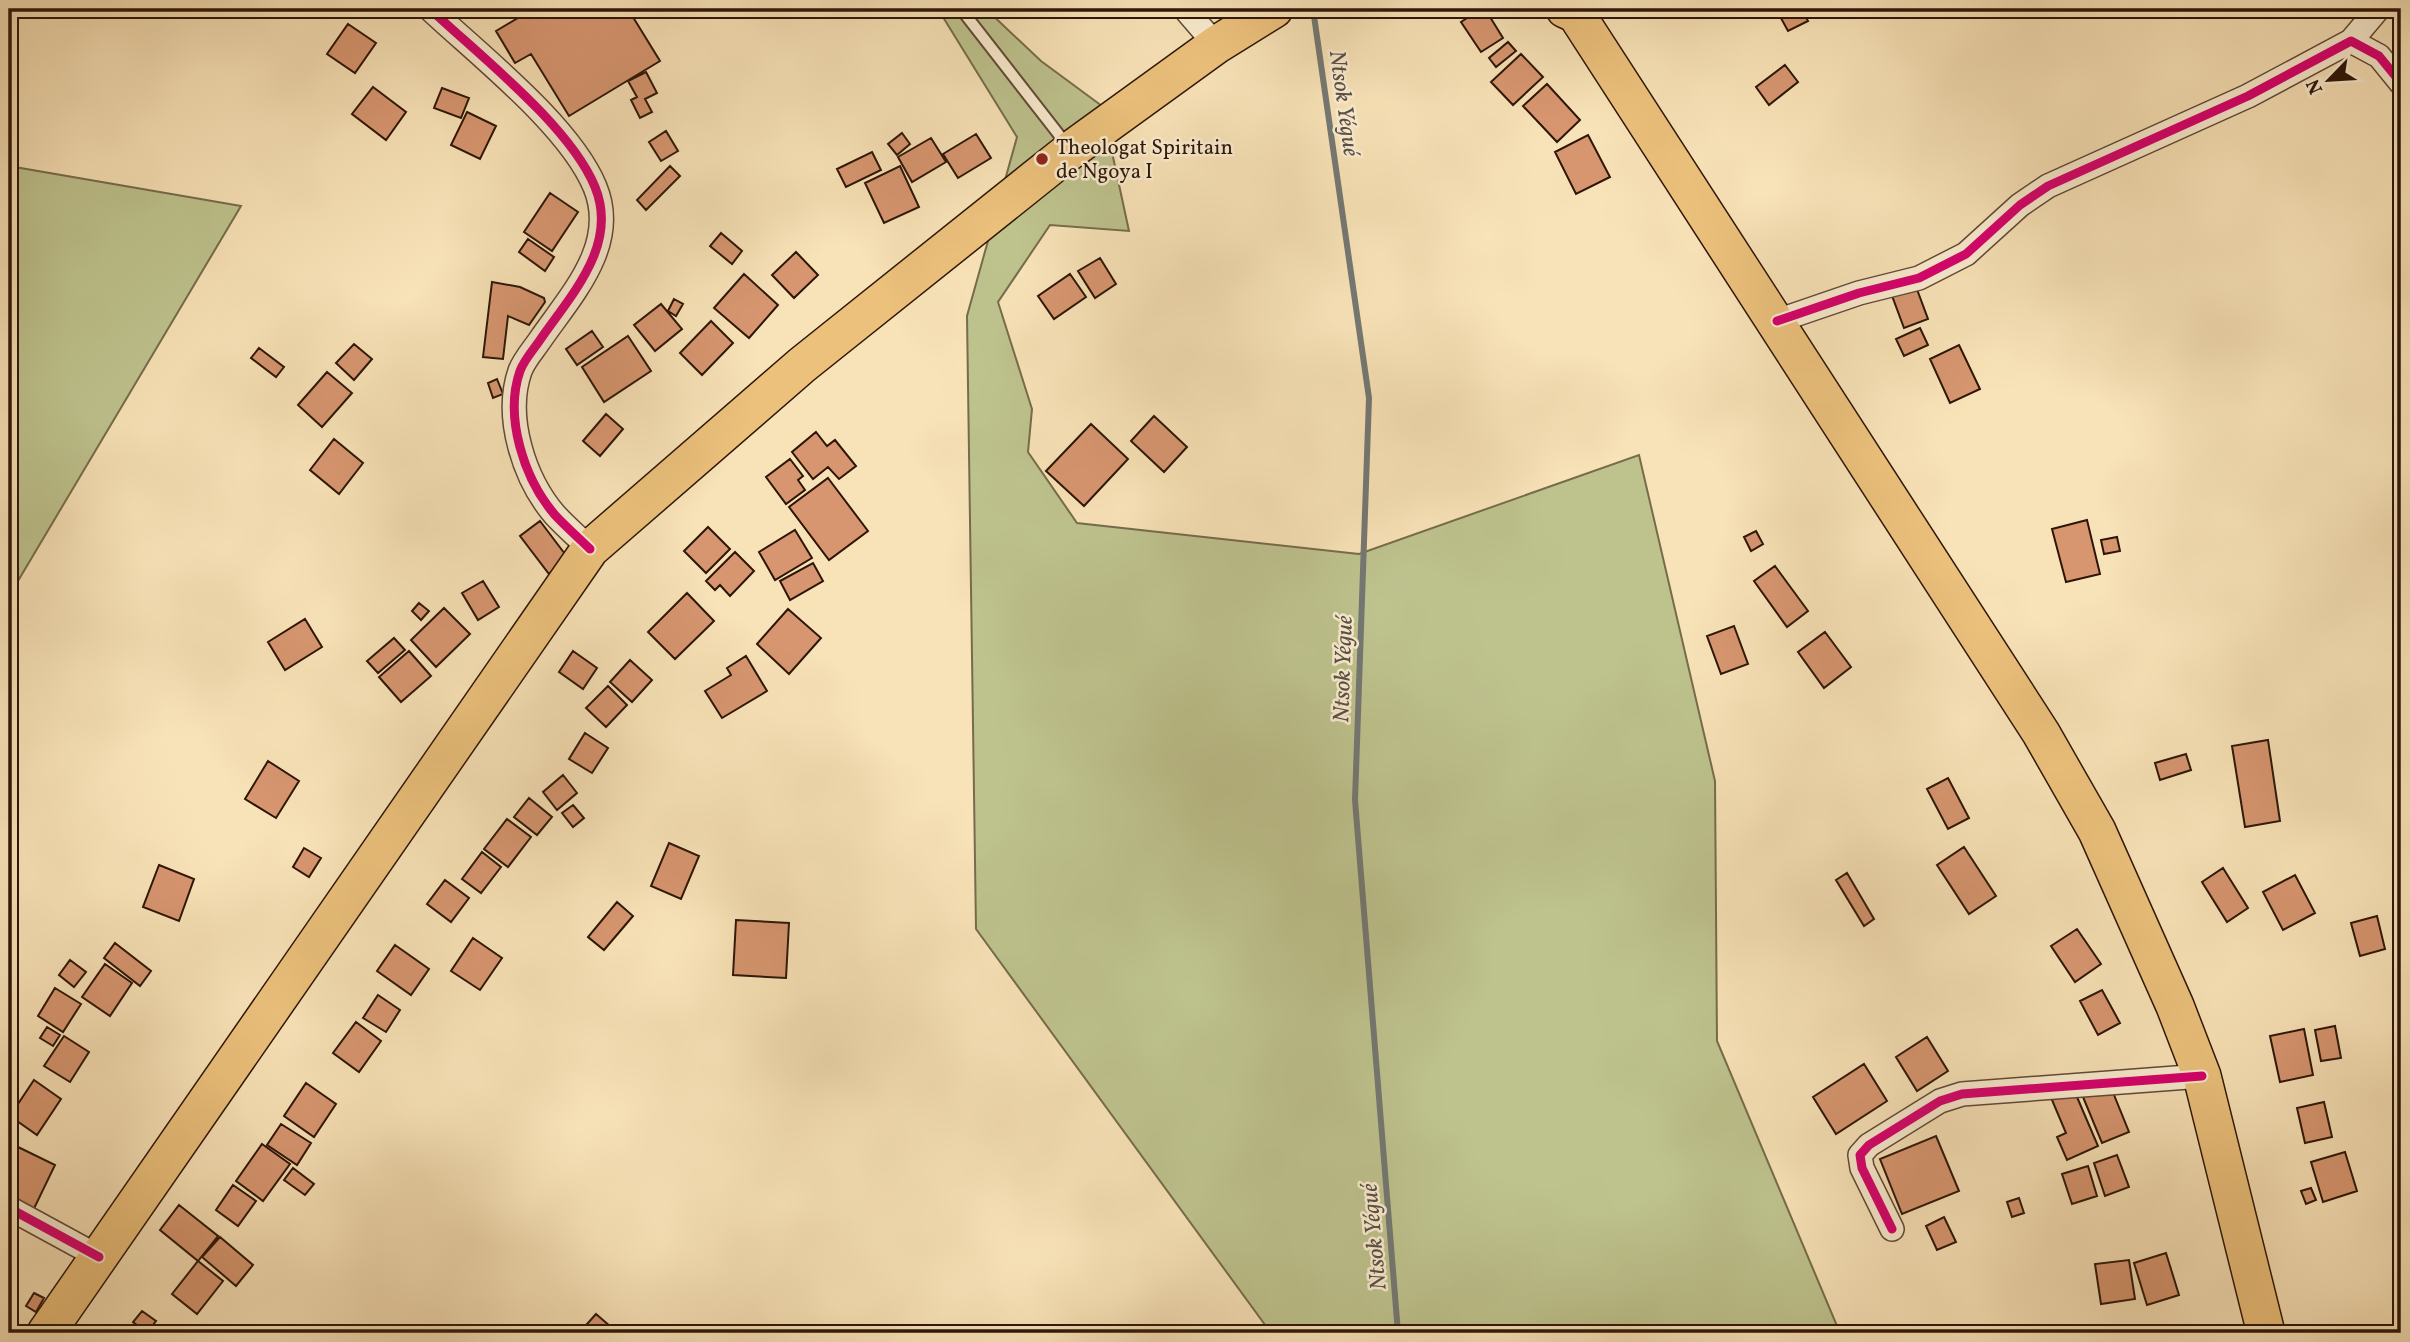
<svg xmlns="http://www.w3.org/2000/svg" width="2410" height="1342" font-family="Vollkorn,serif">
<rect width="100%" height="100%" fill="#f8e2b7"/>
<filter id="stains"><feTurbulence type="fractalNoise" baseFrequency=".00286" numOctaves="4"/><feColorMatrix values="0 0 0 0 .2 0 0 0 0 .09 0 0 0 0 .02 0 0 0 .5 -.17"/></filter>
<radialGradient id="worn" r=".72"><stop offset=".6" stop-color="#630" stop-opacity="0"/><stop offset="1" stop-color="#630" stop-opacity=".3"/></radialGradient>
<!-- green -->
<path fill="#bec38e" stroke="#766c4b" stroke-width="2" d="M938 9H986L1041 61 1102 106 1129 231 1050 225 998 302 1032 409 1028 452 1077 523 1359 554 1639 455 1715 781 1717 1041 1840 1333H1271L976 929 967 316 1017 137Z
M9 166 241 206 9 596Z"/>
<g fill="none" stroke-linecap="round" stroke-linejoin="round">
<!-- stream -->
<path stroke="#747873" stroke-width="6" d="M1313 9 1369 398 1355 800 1398 1333"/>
</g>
<!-- building -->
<path fill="#d79670" stroke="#2d1608" stroke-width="2" d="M533 9H628L660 61 569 116 531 54 515 63 496 31Z
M1481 9H1485L1503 38 1481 52 1461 22Z
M1776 9H1801L1808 21 1788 31Z
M348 24 376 43 355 73 327 54Z
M1508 42 1516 51 1496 67 1489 58Z
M1521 54 1543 77 1513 105 1491 82Z
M1785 65 1798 82 1769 105 1756 87Z
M646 72 657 93 645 99 652 112 640 118 631 100 637 97 628 81Z
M1547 84 1580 120 1557 142 1523 106Z
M373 87 406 112 386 140 352 114Z
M442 88 469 98 461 118 434 108Z
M467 112 496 126 480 159 451 145Z
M666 131 678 151 661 161 649 142Z
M902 133 910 144 897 155 888 144Z
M976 134 991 158 958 178 943 154Z
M1588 135 1610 177 1576 194 1555 152Z
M931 138 946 162 912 182 898 157Z
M872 152 881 170 846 187 837 169Z
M670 166 680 176 646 210 637 200Z
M900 166 919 207 884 223 865 183Z
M550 193 578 212 552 251 524 232Z
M721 233 742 251 732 264 710 246Z
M528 239 554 257 545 271 519 252Z
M796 252 818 275 794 298 772 275Z
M1100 258 1116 284 1095 298 1078 271Z
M744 274 778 305 749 338 714 308Z
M1070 274 1086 297 1054 319 1038 296Z
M492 282 520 287 544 298 545 302 529 325 508 316 503 359 483 357Z
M1915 284 1928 319 1904 328 1891 293Z
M674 299 683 304 676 316 668 311Z
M661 304 682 329 655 351 634 325Z
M711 321 733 343 702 375 680 353Z
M1920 328 1928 345 1904 356 1896 339Z
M592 331 603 347 577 365 566 349Z
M628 336 651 371 604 402 582 367Z
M354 344 372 359 354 380 336 363Z
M1959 345 1980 389 1950 403 1930 359Z
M259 348 284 367 276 377 251 358Z
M327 372 352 393 322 427 298 405Z
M497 379 503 394 493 398 488 383Z
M606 414 623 429 600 456 583 441Z
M1154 416 1187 447 1164 472 1131 441Z
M1091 424 1128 459 1084 506 1046 471Z
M816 432 827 446 835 440 856 466 839 479 828 467 813 479 792 452Z
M334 439 363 463 339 494 310 470Z
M790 459 803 476 798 480 805 490 786 504 766 477Z
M828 478 868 531 829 560 789 507Z
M2087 520 2100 574 2066 582 2052 529Z
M540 521 568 558 549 574 520 536Z
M708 527 730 549 706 573 684 551Z
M795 530 812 558 775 580 759 552Z
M1756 531 1763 544 1751 551 1744 537Z
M2117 537 2120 551 2104 554 2101 540Z
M735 552 754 571 730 596 720 585 715 590 706 581Z
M813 563 823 581 790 600 780 581Z
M1775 566 1808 611 1787 627 1754 581Z
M483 581 499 607 478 620 462 593Z
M687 593 714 621 675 659 648 632Z
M419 603 429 611 421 620 412 611Z
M444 608 470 634 436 667 411 640Z
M788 609 821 638 789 674 757 644Z
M305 619 322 647 285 670 268 642Z
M1734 626 1748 664 1721 674 1707 636Z
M1825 632 1851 667 1824 688 1798 652Z
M394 638 405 650 378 673 367 661Z
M409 651 431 676 401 702 379 677Z
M573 651 597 668 583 689 559 672Z
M746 656 767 691 722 718 705 691 731 675 727 668Z
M630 660 652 680 632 702 610 682Z
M608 686 627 705 606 727 586 708Z
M585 733 608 748 592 773 569 759Z
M2268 740 2280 821 2245 827 2232 746Z
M2186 754 2191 770 2160 780 2155 763Z
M268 761 299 781 276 818 245 799Z
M563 775 577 793 557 810 543 792Z
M1948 778 1969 818 1948 829 1927 789Z
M529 798 552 817 537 835 514 817Z
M573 805 584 818 573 827 562 813Z
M507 819 531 837 508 867 484 849Z
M669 843 699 856 681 899 651 886Z
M1964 847 1996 896 1969 914 1937 865Z
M304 848 321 858 309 877 293 867Z
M482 852 501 867 481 893 462 879Z
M159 865 194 879 179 921 143 907Z
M2223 868 2248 908 2227 922 2202 882Z
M1847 873 1874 919 1864 926 1836 880Z
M2295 875 2315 913 2283 930 2263 892Z
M445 880 469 898 451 922 427 904Z
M617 902 633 916 604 950 588 937Z
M2377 916 2385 949 2360 956 2351 923Z
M736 920 789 923 786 978 733 975Z
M2077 929 2101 964 2075 982 2051 946Z
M473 938 502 958 480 990 451 971Z
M115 943 151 971 140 986 104 958Z
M395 945 429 969 411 995 377 971Z
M70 960 86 972 74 987 59 975Z
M105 964 132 983 110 1016 82 997Z
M55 988 81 1004 63 1032 38 1016Z
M2102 990 2120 1023 2098 1035 2080 1001Z
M378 995 400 1010 386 1032 363 1018Z
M356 1022 381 1041 359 1072 333 1053Z
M2335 1026 2341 1058 2321 1061 2315 1030Z
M47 1027 60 1035 53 1046 40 1038Z
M2304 1029 2313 1075 2280 1082 2270 1036Z
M64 1036 89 1052 70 1082 44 1066Z
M1927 1037 1948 1071 1917 1091 1896 1057Z
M1864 1064 1887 1101 1836 1134 1813 1097Z
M34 1080 61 1099 37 1135 10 1116Z
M306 1083 336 1104 314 1137 284 1116Z
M2110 1085 2129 1132 2102 1143 2083 1097Z
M2074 1090 2098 1146 2067 1160 2057 1137 2066 1133 2052 1100Z
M2324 1102 2332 1137 2305 1143 2297 1108Z
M281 1124 311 1143 297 1165 267 1145Z
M1936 1136 1959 1191 1902 1214 1880 1159Z
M262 1144 290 1164 263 1201 236 1181Z
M16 1146 55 1165 29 1219 9 1209V1161Z
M2345 1152 2357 1191 2323 1202 2311 1162Z
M2117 1155 2129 1187 2105 1196 2094 1163Z
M2088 1166 2097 1196 2072 1204 2062 1174Z
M293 1168 314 1184 305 1195 284 1180Z
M233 1185 256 1201 238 1226 216 1210Z
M2311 1188 2316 1200 2306 1204 2301 1191Z
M2019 1198 2024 1213 2012 1217 2007 1202Z
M179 1205 218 1236 198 1261 160 1230Z
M1944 1217 1956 1242 1937 1250 1926 1226Z
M220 1237 253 1265 236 1286 202 1257Z
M2166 1253 2179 1295 2147 1305 2134 1263Z
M2129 1260 2135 1299 2101 1304 2095 1264Z
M198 1261 223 1281 197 1314 172 1294Z
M34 1293 44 1298 36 1312 26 1306Z
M142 1311 156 1321 147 1333 133 1322Z
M596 1314 618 1333H579Z"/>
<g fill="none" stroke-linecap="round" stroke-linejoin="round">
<!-- service casing -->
<g stroke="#604934" stroke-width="14">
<path id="service" d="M961 9 1067 145"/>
</g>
<!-- minor casing -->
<g stroke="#604934" stroke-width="26">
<path id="minor" d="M430 9C480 56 570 126 595 187 619 245 571 295 540 340 534 349 524 360 520 371 504 417 524 479 555 515 566 527 579 538 590 549
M1185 9 1216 45
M2351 41 2378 9
M1777 321 1859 293 1919 278 1966 254 2020 205 2048 186 2248 96 2351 41 2379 56 2401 83
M9 1208 99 1257
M1892 1229 1862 1168 1860 1155 1869 1145 1940 1101 1962 1094 2202 1076"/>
</g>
<!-- primary casing -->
<g stroke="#2d1608" stroke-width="40">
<path id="primary" d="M1565 9 1576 14 2041 733 2097 831 2175 1006 2202 1076 2266 1333
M46 1333 590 549 802 365 1071 150 1216 45 1274 9"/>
</g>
<!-- service -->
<use href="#service" stroke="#faecd0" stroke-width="10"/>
<!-- minor -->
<use href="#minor" stroke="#faecd0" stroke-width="23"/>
<!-- primary -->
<use href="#primary" stroke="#ecc17c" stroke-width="37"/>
<!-- cycleway casing -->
<g stroke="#faecd0" stroke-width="13">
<path id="cycleway" d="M430 9C480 56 570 126 595 187 619 245 571 295 540 340 534 349 524 360 520 371 504 417 524 479 555 515 566 527 579 538 590 549
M1777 321 1859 293 1919 278 1966 254 2020 205 2048 186 2248 96 2351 41 2379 56 2401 83
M9 1208 99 1257
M1892 1229 1862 1168 1860 1155 1869 1145 1940 1101 1962 1094 2202 1076"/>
</g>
<!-- cycleway -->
<use href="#cycleway" stroke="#d6006c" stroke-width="9"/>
</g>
<!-- markers -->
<circle fill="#8f2418" stroke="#faecd0" stroke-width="2.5" cx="1042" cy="159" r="7"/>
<g text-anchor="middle" stroke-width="5" stroke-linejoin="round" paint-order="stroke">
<!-- poi labels -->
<g font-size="21" fill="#2d1608" stroke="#faecd0" text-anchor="start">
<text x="1056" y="154">Theologat Spiritain<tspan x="1056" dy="24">de Ngoya I</tspan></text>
</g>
<!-- water labels -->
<g font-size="23" font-style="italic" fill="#574f47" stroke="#faecd0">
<text transform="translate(1345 103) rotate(82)" y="8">Ntsok Yégué</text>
<text transform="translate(1342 669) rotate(-88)" y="8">Ntsok Yégué</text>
<text transform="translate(1373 1237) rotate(-95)" y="8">Ntsok Yégué</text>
</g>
</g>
<!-- margin -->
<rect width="2410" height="1342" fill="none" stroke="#f8e2b7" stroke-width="35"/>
<rect x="10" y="10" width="2389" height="1321" fill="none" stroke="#2d1608" stroke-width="3.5"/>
<rect x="18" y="18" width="2375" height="1307" fill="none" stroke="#2d1608" stroke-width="2"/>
<!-- north arrow -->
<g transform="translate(2329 80) rotate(245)" stroke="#faecd0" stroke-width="5" paint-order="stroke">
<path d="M0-5L12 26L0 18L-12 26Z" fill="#2d1608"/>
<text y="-10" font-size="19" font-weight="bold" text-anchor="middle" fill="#2d1608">N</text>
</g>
<rect width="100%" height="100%" filter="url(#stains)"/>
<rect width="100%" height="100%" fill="url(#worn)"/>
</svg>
